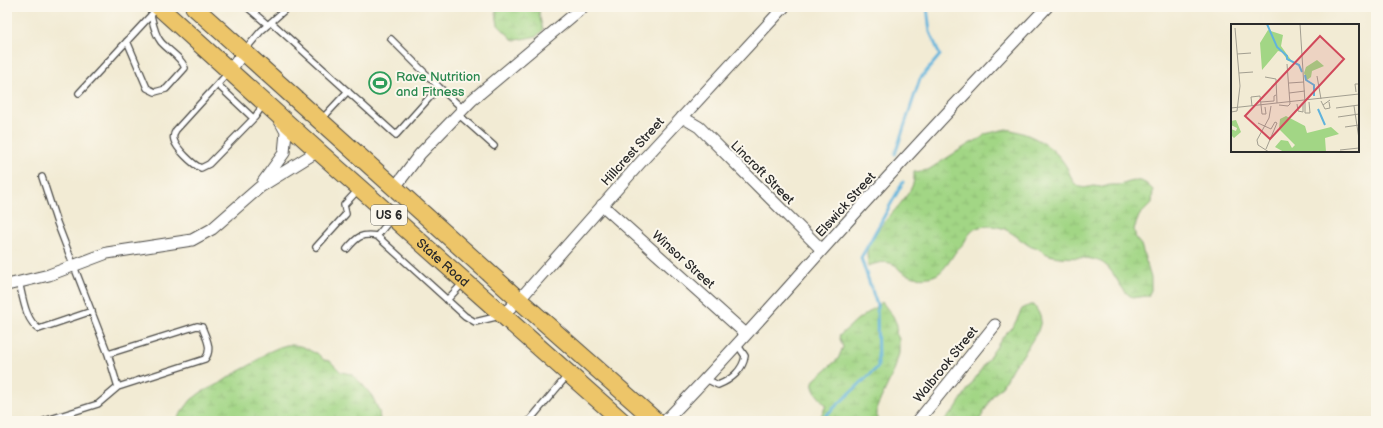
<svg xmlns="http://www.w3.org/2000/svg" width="1383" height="428" font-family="'Balsamiq Sans',sans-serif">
<defs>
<pattern id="wetland-marsh" width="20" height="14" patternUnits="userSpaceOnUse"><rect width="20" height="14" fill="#a2d685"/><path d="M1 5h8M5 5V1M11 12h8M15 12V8" fill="none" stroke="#8cb873"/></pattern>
</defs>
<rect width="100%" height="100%" fill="#fbf7ec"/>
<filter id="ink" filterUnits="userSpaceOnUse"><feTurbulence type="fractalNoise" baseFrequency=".025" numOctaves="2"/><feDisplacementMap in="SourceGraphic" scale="8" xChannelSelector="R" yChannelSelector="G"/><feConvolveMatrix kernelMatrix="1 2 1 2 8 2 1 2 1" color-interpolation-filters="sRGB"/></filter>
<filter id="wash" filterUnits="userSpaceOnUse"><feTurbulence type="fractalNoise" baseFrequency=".012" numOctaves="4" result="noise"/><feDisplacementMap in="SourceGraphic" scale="16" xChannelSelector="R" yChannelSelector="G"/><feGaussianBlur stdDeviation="0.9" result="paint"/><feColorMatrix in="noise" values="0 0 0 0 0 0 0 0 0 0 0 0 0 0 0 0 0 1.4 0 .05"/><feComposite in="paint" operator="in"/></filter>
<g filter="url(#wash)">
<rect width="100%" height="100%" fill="#f2ebd4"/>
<!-- wetland -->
<path fill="url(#wetland-marsh)" stroke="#668058" d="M496 7H540L539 14 543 30 537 36 517 40H513L498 25 496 13Z
M1006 129C1030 133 1053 145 1066 166 1071 174 1070 181 1078 186 1084 189 1088 187 1093 186 1096 186 1099 187 1102 187 1105 187 1108 185 1111 185 1113 185 1115 185 1117 185 1120 185 1124 184 1126 183 1139 179 1144 180 1153 190L1152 203 1139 216 1134 229 1136 239 1141 245 1151 278V290L1148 296C1144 296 1137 298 1133 297 1121 294 1115 269 1101 262 1085 254 1062 261 1047 254 1044 253 1042 251 1040 249 1036 248 1032 248 1028 245 1011 233 1003 223 980 227 973 228 968 235 965 241 964 244 960 247 957 250 950 259 944 273 933 276 922 279 910 278 901 271 899 270 897 266 895 265 886 260 877 263 868 266 868 262 867 257 867 253 869 230 904 207 913 184 914 180 914 176 914 172L928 170 969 144 981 138 985 134Z
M882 302 893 316 897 325 896 333 899 339V353L894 371 877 407V421H816L821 416 826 405C821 399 809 389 814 380L838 359 843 347 839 336 859 318H861Z
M1030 305H1034L1040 315 1041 321 1038 331 1021 358 1014 365 1001 388 993 395 979 421H943L954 411 964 395 1005 334 1014 325 1022 309Z
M287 345C293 345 299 345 305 348 309 349 312 353 317 353L324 360 330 361 341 372 351 374 362 384 372 396 379 411 380 421H175L191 400 200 393 222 382 237 372 254 363 266 353 280 347Z"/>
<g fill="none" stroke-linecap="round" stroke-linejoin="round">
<!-- stream -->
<path stroke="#61b3dc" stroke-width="3" d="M895 154 920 79 940 55 930 32 927 7
M820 421 878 367 877 305 861 258 903 182"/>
</g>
</g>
<g filter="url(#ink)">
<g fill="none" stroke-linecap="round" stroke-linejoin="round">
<!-- lane casing -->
<g stroke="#494844" stroke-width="8">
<path id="lane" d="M247 7 268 25
M254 13 259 7
M271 22 396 135 439 87 463 109
M391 39 439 87
M127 41 147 88 155 92 166 89 185 68C181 57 169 51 161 42 155 35 153 24 151 15
M245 50 261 31 288 7
M228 73 176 130C174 133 173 137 174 140 176 148 193 165 201 168L209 164 255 117 263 105
M218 85 253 118
M79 93 153 13
M458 114 494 146
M321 120 348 91
M42 177 56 220 108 354 197 326 202 327C206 338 213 349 205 359L118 387 98 404 44 421
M391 219 377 236 465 316 475 322 500 316
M316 247 346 214 344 205 358 190
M347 249C357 237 361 233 377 236
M19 282C23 297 25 320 39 329L92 311
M447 300 463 283
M108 354 118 387
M706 379 718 385C731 380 743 370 745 356L737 344
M529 421 567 376"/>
</g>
<!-- street casing -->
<g stroke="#494844" stroke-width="13">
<path id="street" d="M230 71 244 51
M682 117 699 127 822 250
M263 182 284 153 286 132 280 121
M395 187 420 154 472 100 583 7
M602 205 746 334
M7 285 49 275 107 253 192 240 212 229 260 187 318 151
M502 315 519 300 640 163 784 7
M665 421C736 349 801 272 869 198 928 133 987 70 1047 7
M918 421 995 325"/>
</g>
<!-- primary casing -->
<g stroke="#494844" stroke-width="19">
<g id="primary">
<path id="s1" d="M159 7 318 151 622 421"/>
<path d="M194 7 519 300 656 421"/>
</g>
</g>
<!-- lane -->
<use href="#lane" stroke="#fff" stroke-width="5.5"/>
<!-- street -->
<use href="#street" stroke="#fff" stroke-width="11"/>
<!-- primary -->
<use href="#primary" stroke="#edc569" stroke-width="17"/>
</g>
</g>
<!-- icons -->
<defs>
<g id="stadium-ring" transform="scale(1.15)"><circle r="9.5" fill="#fbf7ec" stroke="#2e9e5b" stroke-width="1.5"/><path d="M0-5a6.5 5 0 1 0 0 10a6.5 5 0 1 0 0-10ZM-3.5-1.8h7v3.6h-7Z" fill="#2e9e5b"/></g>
</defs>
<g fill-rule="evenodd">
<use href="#stadium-ring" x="380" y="83"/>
</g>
<g text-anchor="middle" stroke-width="4" stroke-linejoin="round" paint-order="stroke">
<!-- shield labels -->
<rect fill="#fbf7ec" stroke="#696865" stroke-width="1" x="371" y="205" width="36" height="20" rx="3"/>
<g font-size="12" font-weight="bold" fill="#2b2b2b">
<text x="389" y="219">US 6</text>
</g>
<!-- leisure labels -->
<g font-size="13" fill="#27864d" stroke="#fbf7ec" text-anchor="start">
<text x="396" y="81">Rave Nutrition<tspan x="396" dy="15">and Fitness</tspan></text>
</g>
<!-- street labels -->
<g font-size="13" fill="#2b2b2b" stroke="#fbf7ec">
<text transform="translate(632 151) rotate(-48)" y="5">Hillcrest Street</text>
<text transform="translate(763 172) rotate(45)" y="5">Lincroft Street</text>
<text transform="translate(845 204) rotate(-48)" y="5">Elswick Street</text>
<text transform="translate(684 259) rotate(42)" y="5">Winsor Street</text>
<text dy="5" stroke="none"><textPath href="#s1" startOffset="382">State Road</textPath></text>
<text transform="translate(945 364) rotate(-51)" y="5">Walbrook Street</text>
</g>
</g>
<!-- overview -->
<g transform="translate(1231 24)">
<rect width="128" height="128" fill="#f2ebd4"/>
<path d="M37 6 52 11 50 22 60 36 57 37 51 28 47 27 31 46 29 19ZM86 36 93 42 81 47 80 53 76 56 73 49 75 43ZM55 92 74 102 76 109 100 103 108 110 94 114 95 128H53L44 123 50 116 57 117 61 124 64 121 48 105 49 95ZM5 96 10 108 3 114 0 111V105L5 107 6 104 0 101V97Z" fill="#a2d685"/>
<path fill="none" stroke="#61b3dc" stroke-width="2" d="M36 0 46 23 56 32V35L68 41 71 48M74 51 75 56 83 61V72M87 85 94 101"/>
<path fill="none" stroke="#a29e90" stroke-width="1" d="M69 0 74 79M6 30 20 29M8 49 22 48M86 52 90 75M34 53 45 55 46 79M58 59 73 58M125 68 124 60H128M58 69 74 67M90 77 92 81 99 76M30 78 43 77V72L45 71M74 79V89H79L78 78M66 80 67 87 72 88V79M48 81 57 82 59 80 56 40M92 81 94 85 99 84 98 78M21 82 20 73 29 72 31 90H35L34 83M123 82 128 115M0 84 128 70M105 84 128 81M0 88 6 87 9 62 4 4M107 93 128 90M27 99 40 105 44 98 46 99 35 125M114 103 128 101M109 126 128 124M38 128 27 121 26 116 38 94 40 82"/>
<path fill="#d1495b" fill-opacity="0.15" stroke="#d1495b" stroke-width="2" d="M89 12 113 35 39 115 14 92Z"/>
<rect width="128" height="128" fill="none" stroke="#2b2b2b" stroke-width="2"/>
</g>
<!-- margin -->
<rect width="1383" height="428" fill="none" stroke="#fbf7ec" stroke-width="24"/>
</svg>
